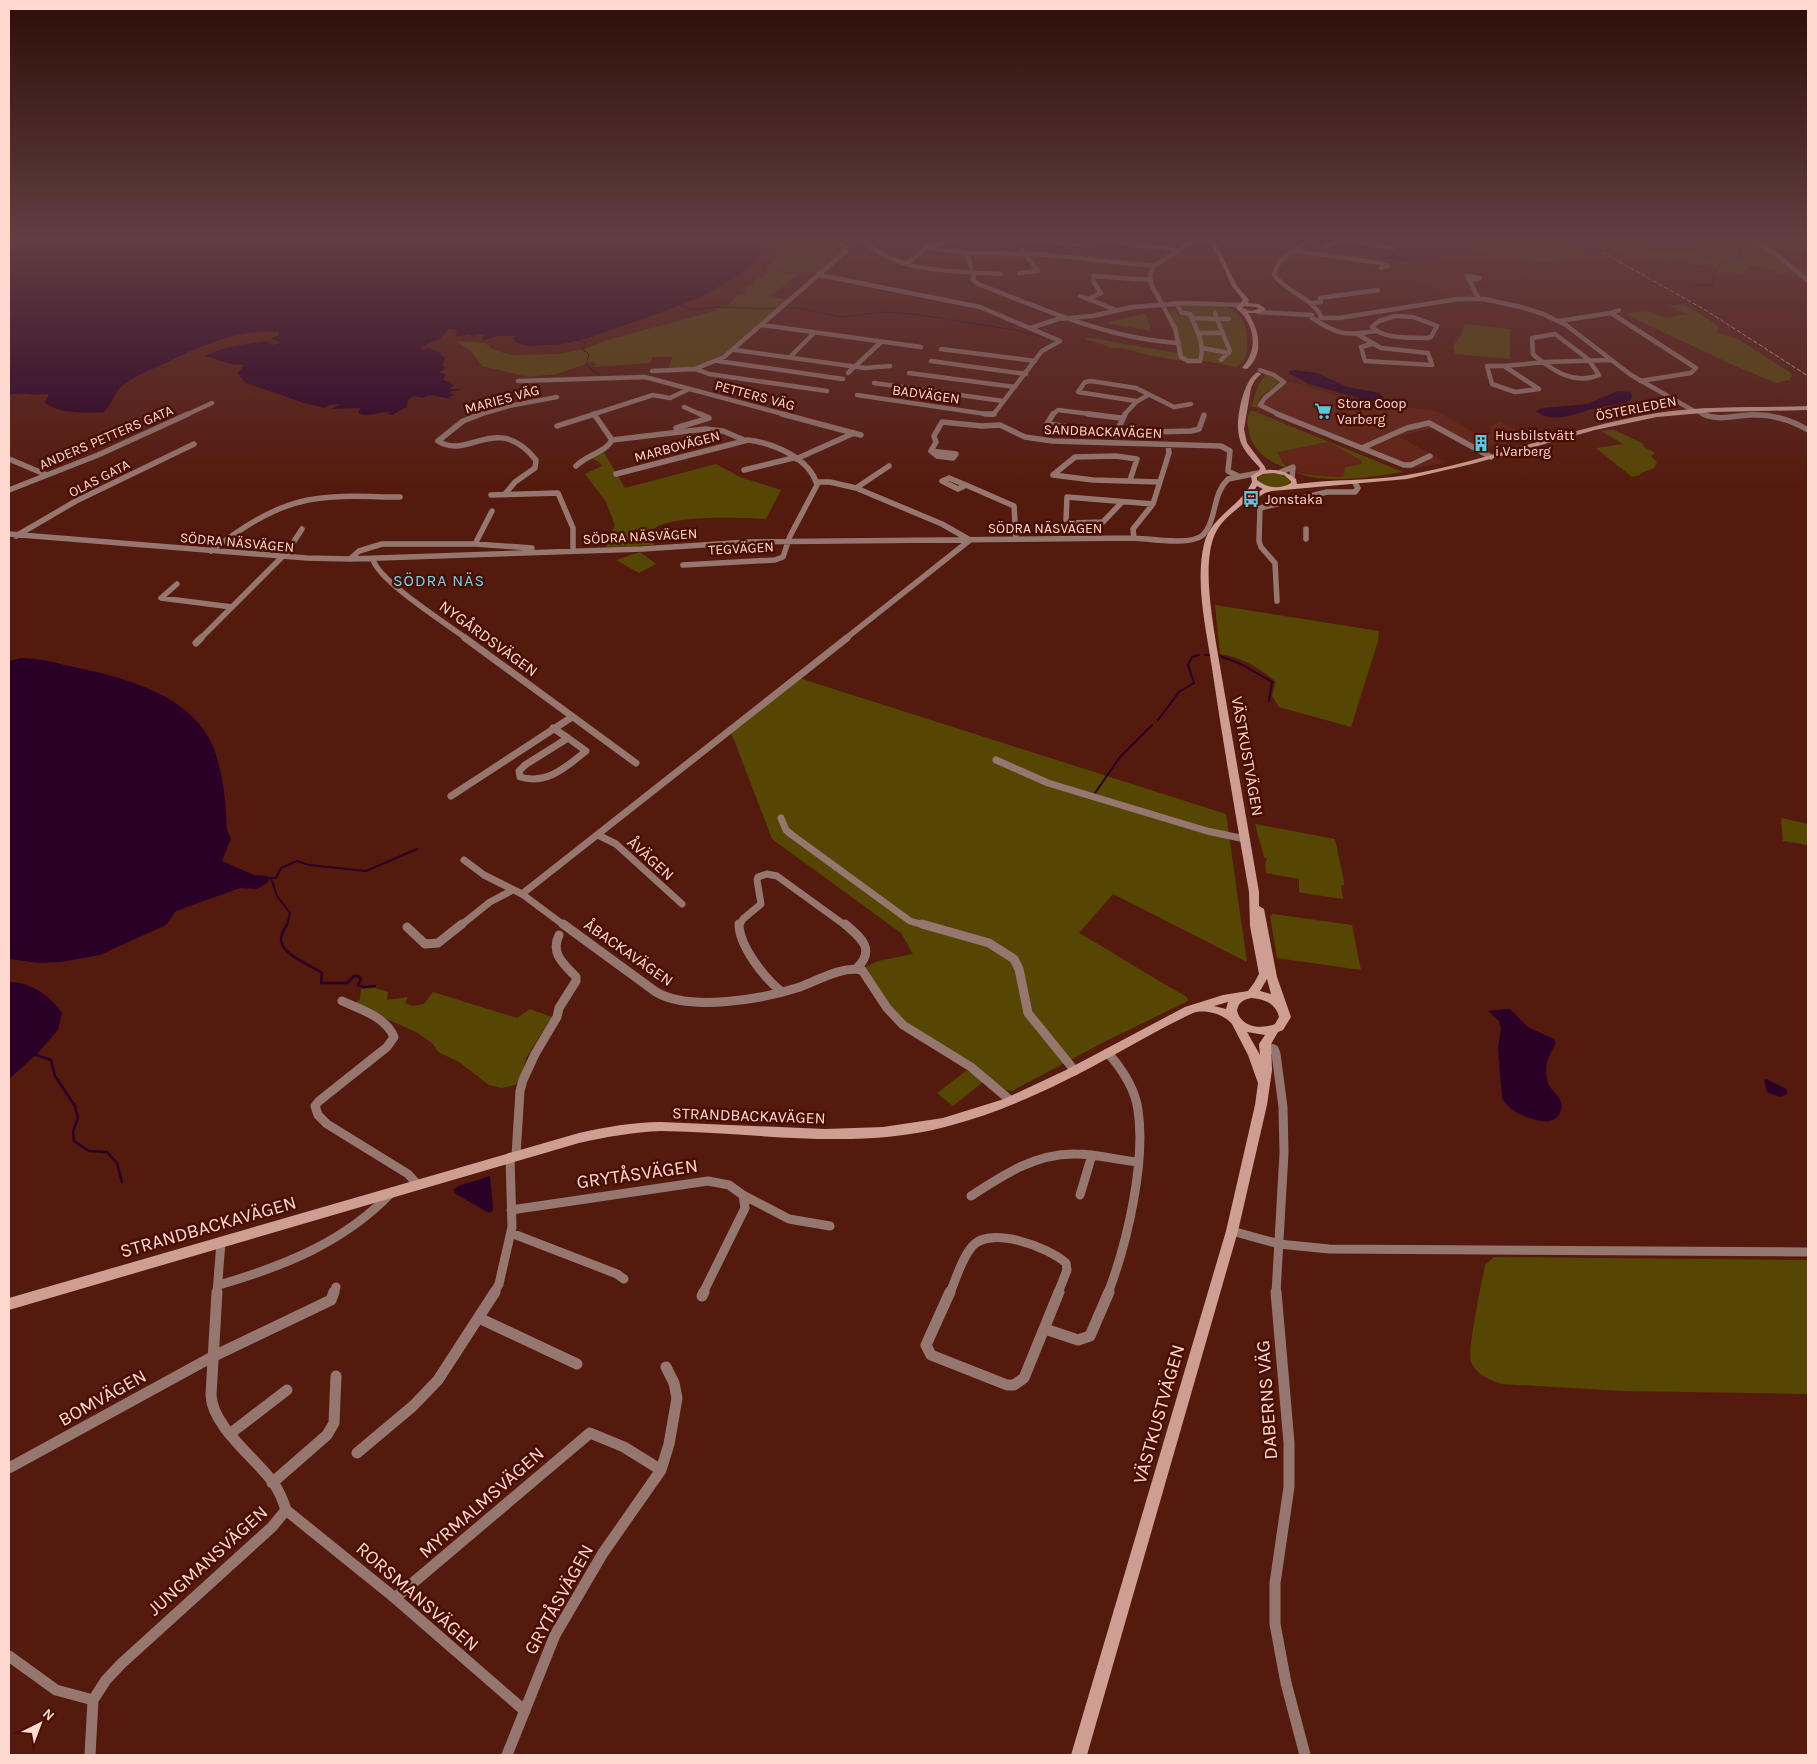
<svg xmlns="http://www.w3.org/2000/svg" width="1817" height="1764" font-family="Karla,sans-serif">
<rect width="100%" height="100%" fill="#551a0e"/>
<!-- built -->
<path fill="#632214" d="M1453 274 1456 280 1468 281 1476 297H1451L1413 277Z
M1281 382H1293L1373 407 1379 404 1436 411 1481 436 1491 434V426L1500 422 1532 438 1474 450 1433 428 1399 436 1446 463 1409 469 1259 409 1257 404 1261 396Z
M1328 442 1362 461V464L1345 467 1343 477 1313 476 1300 472 1283 464 1278 452Z"/>
<!-- green -->
<path fill="#564604" fill-rule="evenodd" d="M790 240H832L844 249 819 273 772 271 798 274 771 296 786 300C747 333 722 369 666 373L673 357H652L651 363 593 367 596 365 594 361 557 374 528 377 482 366 470 350 456 341 485 343 492 349 510 355 559 354 585 349 607 340 715 311 719 307 728 306 736 296 746 294 742 291 754 283 755 280 769 273 767 271V267L785 249Z
M1511 240H1549L1581 254C1552 269 1511 258 1481 252L1472 249 1469 245 1489 246Z
M1616 240H1634L1650 251 1659 252 1688 254 1696 250 1688 244 1687 240H1808V254L1803 252H1777L1796 268H1808V279L1781 274 1755 265 1747 267 1742 274 1713 271 1710 264C1700 266 1690 266 1683 258L1668 261 1621 254 1601 242 1621 244Z
M1181 304C1214 305 1249 299 1247 345 1247 355 1246 361 1236 367L1205 361H1183L1148 355 1123 348H1110L1105 345 1087 340 1086 338H1091L1177 353V341L1166 316H1171L1170 311 1175 310 1178 314 1190 313 1184 309Z
M1684 304 1717 325 1718 333 1738 339 1791 373 1792 376 1789 380 1776 383 1733 365 1625 314 1646 310 1665 318 1686 314 1669 306Z
M1142 314H1146L1151 331 1106 323Z
M1465 324 1510 329V359L1455 354 1453 346 1461 335Z
M1265 375 1274 377 1281 382 1261 396 1257 404 1261 408 1251 407 1259 384Z
M1251 410 1403 472C1373 477 1341 482 1311 477 1303 476 1296 471 1289 469 1273 463 1259 457 1251 439 1248 431 1245 418 1251 410ZM1328 442 1362 461V464L1345 467 1343 477C1327 476 1294 477 1283 463 1281 460 1279 455 1278 452Z
M1614 430 1642 443 1644 447 1655 453 1651 456 1657 462 1654 468 1641 473 1640 475 1632 477 1596 448 1623 444 1601 431Z
M603 451 625 488 716 464 740 477 781 490 766 519C739 518 672 514 652 530L654 545 606 547 615 525 606 502 585 474 602 466 599 462 589 457Z
M1269 473C1279 474 1286 473 1292 482 1281 490 1269 489 1258 481V476Z
M640 552 656 564 639 573 616 560Z
M1215 605 1379 631 1378 641 1351 727 1279 707 1272 696 1276 682C1260 668 1241 657 1220 654Z
M799 678 1226 814 1247 962 1113 894 1079 933C1116 954 1151 977 1187 997L1188 1001 1104 1042 1012 1091 1006 1090 950 1051 933 1043 893 1013 866 967 878 961 913 954 901 933 772 839 731 732Z
M1781 818 1808 824V845L1783 841Z
M1255 824 1335 839 1344 881V885L1341 886 1343 899 1303 893 1299 892V879L1266 873 1265 863 1267 859 1264 857Z
M1273 914 1352 925 1361 970 1277 958 1270 916Z
M375 988 388 992 387 1000 408 997 405 1003 412 1006 424 1004 433 992 517 1018 530 1009 552 1017 526 1058 521 1078 515 1085 502 1088 489 1085 459 1062 438 1052 433 1044 418 1033 354 1004 360 999 361 989Z
M967 1070 983 1082 953 1106 937 1093Z
M1494 1257 1808 1260V1394L1623 1391 1502 1384C1490 1380 1476 1375 1471 1362 1467 1350 1482 1281 1485 1265Z"/>
<!-- water -->
<path fill="#2b0026" d="M9 240H770L752 265 743 273 701 297 673 308 588 338 563 344 531 346 517 343 512 338 518 336H497L482 341 484 335 480 334 472 337 470 334 455 337 457 332 456 330 449 329 439 339 421 347 423 350 428 348 440 352 441 356 445 357 442 366 446 368 439 373 446 374 443 380 448 382H454L449 383 454 385 449 389H462L448 392 454 395 448 398 455 399 452 400 454 399C443 399 431 391 423 398L414 396 408 400 407 407 392 415 387 414 390 412C379 411 369 418 358 413L360 408 331 409 341 404 329 405 325 408 304 403 246 383 237 373 245 365 231 364 205 356C223 346 246 344 266 341L272 345 281 343 271 338 278 336V332C236 328 197 348 161 365 148 371 132 377 121 387 114 394 111 405 104 412 86 413 62 414 46 404L45 401 49 395 46 394C34 396 24 392 9 395Z
M1391 255 1418 256 1437 260 1413 263 1381 258Z
M1295 370 1317 373 1348 387 1380 393 1386 403 1380 404 1309 384 1290 374 1289 371Z
M1618 391 1631 392 1632 395 1631 400C1622 405 1611 405 1600 407 1581 411 1554 426 1536 411L1542 408 1587 404Z
M21 658C38 658 53 662 69 666 119 676 189 693 212 744 223 770 226 802 227 830L231 838 222 861 254 875 267 876 269 879 267 883 257 889 240 888 176 911 166 925 100 955 61 962 38 963 9 959V661Z
M9 982C29 981 51 996 62 1013L58 1030 38 1053 9 1079Z
M1505 1009H1510L1528 1027 1554 1039 1556 1043C1548 1057 1545 1063 1547 1079 1548 1089 1558 1093 1561 1102 1563 1105 1561 1110 1560 1113 1555 1124 1542 1122 1533 1119 1520 1116 1508 1109 1502 1098L1498 1048 1501 1028 1499 1021 1488 1011Z
M1766 1079 1787 1089V1094L1780 1097 1767 1092 1764 1080Z
M490 1176 493 1207V1211L489 1213 456 1194 453 1190 458 1186Z"/>
<g fill="none" stroke-linecap="round" stroke-linejoin="round">
<!-- stream-far2 -->
<path stroke="#2b0026" stroke-width="1" d="M1679 240C1693 251 1705 255 1722 247
M1738 242 1749 241
M1703 253 1723 263
M1715 272 1719 265 1740 256 1738 240
M1692 285H1712L1715 274
M678 305 697 310 711 307 778 309
M785 308H798L841 317 882 312 913 314 1015 330 1042 337
M577 340 586 343 582 349 589 354 586 365 599 375"/>
<!-- stream-far1 -->
<path stroke="#2b0026" stroke-width="2" d="M1205 655H1210
M1220 656 1241 664 1272 682 1269 701
M1158 720 1179 692 1194 683 1188 665 1192 657 1199 655
M1095 793 1120 757 1152 725
M268 878H276L281 868 297 861 309 865 366 871 417 849
M271 878 277 896 290 913 287 926"/>
<!-- stream -->
<path stroke="#2b0026" stroke-width="2.5" d="M287 924C285 929 281 934 281 939 280 954 311 965 322 973L321 983H347L354 976H358L361 979 358 985 363 987 375 986
M36 1055 51 1060 55 1076 75 1106 78 1118 73 1132 74 1141 89 1151 107 1152 117 1163 122 1182"/>
<!-- street-far4 -->
<path stroke="#967770" stroke-width="4.5" d="M863 240C897 274 956 271 1001 274
M1099 240 1178 250
M1311 240C1297 249 1277 257 1274 275 1287 293 1310 296 1321 316
M1349 240 1392 248
M1753 240 1775 253 1808 281
M1194 241 1213 242
M1019 242 1047 241 1078 245
M1323 247 1340 240
M925 248 970 253 1039 254 1154 266
M1297 251 1380 263 1387 266 1381 268
M970 253 968 257 972 271
M907 264 927 247 954 240
M974 272 973 280 978 284C1043 309 1108 339 1179 343
M1019 273 1038 271 1023 251
M820 275 980 307 1060 341 1042 351 993 415 857 395
M1093 276 1150 280
M1470 280 1480 278 1467 276 1479 299
M1080 296 1116 310
M1088 299 1101 293 1093 281
M1177 303 1181 312 1190 314C1196 329 1206 345 1200 361H1188L1181 357 1175 328 1151 284 1150 274 1154 266 1195 240
M1313 303 1321 302 1320 298 1378 290
M1258 312 1312 315
M1215 313 1217 319H1229
M1611 313 1696 368 1691 373 1640 381
M1395 316 1413 317 1437 326 1431 337 1427 338C1410 337 1385 340 1372 327L1379 321Z
M1192 318 1217 319 1230 351 1221 360
M1312 318C1338 335 1346 336 1376 331
M1320 318H1339L1458 299H1484L1521 307 1543 314 1566 325 1631 375 1694 411
M1559 321 1611 313 1619 310
M762 325 921 347
M1031 328 1058 319 1092 316 1133 307 1186 303 1242 305
M1198 333H1223
M1357 334 1381 348 1428 353 1432 365 1365 361 1361 347 1372 344
M1555 334 1588 359 1599 375C1575 385 1555 372 1536 357L1533 354 1532 338Z
M1202 348 1229 353
M941 349 1035 361
M735 350 865 368 890 366
M790 357 814 333
M718 361 843 379
M931 361 1026 374
M1504 366H1487L1492 384 1515 392 1539 389
M695 369 709 374 827 391
M1260 370 1274 375 1284 382 1265 398 1260 405 1280 415
M652 371 695 369 724 357 846 251 847 248 835 240
M848 373 881 342
M909 373 1015 387
M518 381 645 377 787 415
M874 383 1003 401
M1539 389 1504 366 1546 362 1611 360
M1136 401 1078 392 1085 382 1091 381 1136 388 1174 407 1191 404
M684 407 702 415
M1698 411 1705 415
M186 415 212 403
M478 415 509 406 557 397
M591 415 653 395 670 398 689 389
M1052 415 1058 410 1098 415
M1124 415 1136 402 1148 395
M1753 415H1760"/>
<!-- street-far3 -->
<path stroke="#967770" stroke-width="5.5" d="M481 414 463 421 438 441C469 461 497 411 536 460L535 468 515 482 505 494
M594 414 612 440
M782 414 861 435
M985 414H994
M1053 414 1047 424 1115 433 1191 431 1199 429 1204 415
M1088 414 1121 418
M1277 414 1404 465H1411L1430 456
M1703 414C1718 421 1733 416 1749 415 1770 414 1790 419 1808 430
M557 426 595 414
M676 428 709 418 700 414
M1115 436 1125 414
M1362 448 1407 428 1429 423 1491 457
M931 451 956 454 953 458 937 456Z
M931 451 936 442 934 436 942 422 982 426 1000 425 1025 437 1052 441 1221 446 1230 451 1228 471 1238 476
M9 459 47 475
M796 459 854 433
M576 466C586 455 605 453 612 440L705 429 723 431 744 440
M744 470 793 458
M1281 472 1293 467 1292 478
M616 474 748 440C773 443 810 458 817 485L790 536 783 557 775 560 683 565
M949 478 966 485 958 489 942 481Z
M1130 480 1137 459 1116 456 1075 457 1053 475 1093 480 1160 482
M818 482H830L856 488 889 466
M966 485 1014 506 1016 539
M9 490 98 455 188 414
M491 495 558 493 573 528V551
M1122 502 1103 522 1071 523 1066 520 1067 497 1153 504
M492 511 475 544 532 548
M1306 529V539
M9 534 307 558 350 559 642 549 748 542 1134 538C1151 539 1190 546 1203 535 1209 529 1212 519 1214 510 1217 498 1219 488 1228 479L1258 473
M16 536 76 501 194 444
M1134 538 1133 529 1153 504 1169 453 1168 445
M211 551C240 529 272 507 308 500 339 494 370 497 400 497
M350 559 359 551 382 544H475
M373 559C377 580 447 624 467 639
M177 584 161 598 232 607
M1277 601 1275 563 1261 547 1259 541 1260 508 1327 492H1355L1358 488 1355 483
M200 639 287 552 302 529
M845 639 970 540 942 524 856 488"/>
<!-- street-far2 -->
<path stroke="#967770" stroke-width="7" d="M465 638 636 763
M196 643 201 638
M553 728 568 738
M568 738 586 751C566 767 547 785 520 777L519 771 525 765Z
M996 760 1048 783 1207 831 1245 839
M451 796 572 717
M781 818 786 830 792 835 910 921 927 926
M598 835 616 844 682 904
M464 860 484 875 522 894 565 926
M522 894 847 638
M460 926 490 902 513 890
M739 926 743 919 761 904 757 880 758 877 767 874 777 876 846 926"/>
<!-- street-far1 -->
<path stroke="#967770" stroke-width="9" d="M563 924 656 992C690 1012 763 999 800 987 819 980 841 966 862 970L887 1008 903 1025 971 1067 1010 1100
M739 924C739 946 765 979 782 992
M845 924C861 938 876 949 857 968
M922 924 989 943 1014 959 1019 969 1028 1013 1075 1071
M407 927 425 944 438 943 462 924
M342 1001C360 1009 386 1017 394 1037L387 1047 319 1101 315 1106 318 1115 327 1124 408 1174 418 1185
M1264 1046 1274 1049 1276 1054 1283 1107 1284 1153 1276 1293
M1108 1053C1122 1069 1135 1088 1138 1110 1146 1162 1127 1244 1108 1293
M516 1155 520 1091 523 1080 535 1054 557 1017 559 1008 576 981V977C564 964 550 954 559 935
M1080 1195 1092 1155
M971 1196C1003 1175 1036 1153 1076 1154 1097 1154 1117 1160 1137 1162
M511 1210 708 1181 729 1185 743 1195 789 1219 830 1226
M1232 1231 1279 1244 1329 1249 1808 1252
M511 1233 617 1274 624 1279
M219 1285C284 1266 345 1242 392 1192
M217 1293 221 1242
M334 1293 336 1287
M494 1293 499 1284 512 1227 510 1157
M703 1293 745 1208 743 1195
M950 1293C956 1279 961 1260 971 1248 988 1224 1048 1247 1066 1263L1067 1270 1058 1293"/>
<!-- street -->
<path stroke="#967770" stroke-width="11" d="M950 1292 926 1345 931 1355 1007 1385H1014L1024 1378 1059 1292
M1276 1292 1289 1443V1487L1275 1583V1624L1286 1683 1305 1755
M702 1296 704 1292
M479 1318 577 1364
M1045 1329 1078 1340 1090 1336 1109 1292
M231 1433 287 1390
M357 1453 413 1406 438 1380 495 1292
M9 1468 212 1357 331 1300 334 1292
M272 1483 327 1435 334 1423 336 1376
M286 1510 395 1598 525 1711
M395 1598 590 1433 624 1447 661 1470
M9 1656 56 1690 93 1700 90 1755
M93 1700 106 1680 121 1664 272 1527 286 1510C283 1500 279 1491 273 1482 255 1458 212 1426 211 1395L217 1292
M507 1755 555 1635 603 1553 661 1470 669 1444 677 1398 674 1383 666 1367"/>
<!-- secondary -->
<path fill="#cf9e93" fill-rule="evenodd" d="M1210 240H1214L1237 286 1249 300 1248 303 1259 304 1266 309 1259 313H1248C1260 331 1264 354 1247 369L1242 368C1259 349 1255 324 1236 308L1243 300 1232 286ZM1244 306 1256 307 1259 309 1251 311 1242 308Z
M1258 372 1261 374 1255 380 1251 388 1244 429 1247 443 1265 467 1266 470C1278 469 1287 472 1296 479L1297 484C1333 479 1370 481 1407 475 1491 460 1572 427 1657 413 1707 405 1758 408 1808 406V410L1714 412 1657 417 1595 430 1472 464 1407 479 1272 491 1265 493 1249 503H1244C1234 512 1221 520 1215 534 1202 563 1212 617 1217 649L1259 892V906L1264 909 1277 977 1291 1017 1283 1030 1278 1032 1271 1044 1272 1070 1267 1105 1238 1231 1087 1755H1071L1226 1231 1255 1105 1258 1083 1248 1055 1232 1024C1224 1014 1205 1009 1193 1013 1165 1026 1139 1041 1112 1056 1059 1085 1004 1112 945 1127 853 1151 755 1132 661 1131 633 1132 606 1137 579 1143L9 1310V1298L579 1133C606 1127 633 1122 661 1122L825 1129 883 1127 943 1118 1004 1099 1066 1070 1185 1007 1223 995 1248 991 1254 983 1259 974 1250 926 1249 892C1236 817 1223 743 1212 668 1206 628 1195 583 1204 544 1211 516 1241 506 1252 482L1251 476 1259 471 1260 468C1252 459 1241 449 1239 436 1235 421 1243 379 1258 372ZM1273 473 1284 475 1291 481V483C1279 490 1267 488 1257 480V477L1263 474ZM1257 486 1263 489 1250 497ZM1267 979 1271 994 1260 991ZM1251 998C1264 999 1276 1003 1279 1017L1275 1024C1261 1030 1240 1027 1237 1010 1239 1002 1243 1000 1251 998ZM1228 1002 1226 1009 1214 1006ZM1247 1032 1265 1035 1259 1044 1260 1055Z"/>
<!-- rail -->
<path stroke="#e2b8af" stroke-width="1" stroke-dasharray="4.5 2" stroke-linecap="butt" d="M1602 252 1707 311 1808 376"/>
</g>
<!-- sky -->
<linearGradient id="sky" x2="0" y2="1"><stop stop-color="#2f0e08"/><stop offset="0.49" stop-color="#623e41"/><stop offset="1" stop-color="#623e41" stop-opacity="0"/></linearGradient>
<rect width="1817" height="487" fill="url(#sky)"/>
<!-- icons -->
<defs>
<g id="supermarket-bare" transform="scale(1.35)"><path d="M-6-5.5h2.5l.6 2H6L4.5 2H-2.5L-4.4-4H-6ZM-1.5 3.2a1.3 1.3 0 1 0 .1 0ZM3 3.2a1.3 1.3 0 1 0 .1 0Z" fill="#56c9e1" stroke="#490f04" stroke-width="2.5" paint-order="stroke"/></g>
<g id="building-bare" transform="scale(1.35)"><path d="M-4-6H4V6H1V3H-1V6H-4ZM-2.5-4.3h1.7v1.8h-1.7ZM.8-4.3h1.7v1.8H.8ZM-2.5-1h1.7V.8h-1.7ZM.8-1h1.7V.8H.8Z" fill="#56c9e1" stroke="#490f04" stroke-width="2.5" paint-order="stroke"/></g>
<g id="bus-bare" transform="scale(1.35)"><path d="M-5-6H5V4H4V6H2V4H-2V6H-4V4H-5ZM-3.5-4V0h7V-4ZM-3.5 1.2v1.5H-2V1.2ZM2 1.2v1.5H3.5V1.2Z" fill="#56c9e1" stroke="#490f04" stroke-width="2.5" paint-order="stroke"/></g>
</defs>
<g fill-rule="evenodd">
<use href="#supermarket-bare" x="1323" y="411"/>
<use href="#building-bare" x="1481" y="443"/>
<use href="#bus-bare" x="1251" y="499"/>
</g>
<g text-anchor="middle" stroke-width="5" stroke-linejoin="round" paint-order="stroke">
<!-- far-street labels -->
<g font-size="14" fill="#ffd8cf" stroke="#490f04">
<text transform="translate(926 394) rotate(8)" y="5">BADVÄGEN</text>
<text transform="translate(755 395) rotate(15)" y="5">PETTERS VÄG</text>
<text transform="translate(502 399) rotate(-15)" y="5">MARIES VÄG</text>
<text transform="translate(1636 408) rotate(-11)" y="5">ÖSTERLEDEN</text>
<text transform="translate(1103 431) rotate(2)" y="5">SANDBACKAVÄGEN</text>
<text transform="translate(106 437) rotate(-23)" y="5">ANDERS PETTERS GATA</text>
<text transform="translate(677 446) rotate(-15)" y="5">MARBOVÄGEN</text>
<text transform="translate(99 478) rotate(-27)" y="5">OLAS GATA</text>
<text x="1045" y="533">SÖDRA NÄSVÄGEN</text>
<text transform="translate(640 536) rotate(-3)" y="5">SÖDRA NÄSVÄGEN</text>
<text transform="translate(237 542) rotate(5)" y="5">SÖDRA NÄSVÄGEN</text>
<text transform="translate(741 548) rotate(-3)" y="5">TEGVÄGEN</text>
</g>
<!-- far-poi labels -->
<g font-size="14" fill="#ffd8cf" stroke="#490f04" text-anchor="start">
<text x="1337" y="408">Stora Coop<tspan x="1337" dy="16">Varberg</tspan></text>
<text x="1495" y="440">Husbilstvätt<tspan x="1495" dy="16">i Varberg</tspan></text>
<text x="1265" y="504">Jonstaka</text>
</g>
<!-- far-quarter labels -->
<g font-size="16" letter-spacing="1" fill="#70d6ec" stroke="#490f04">
<text x="439" y="586">SÖDRA NÄS</text>
</g>
<!-- street labels -->
<g font-size="16" fill="#ffd8cf" stroke="#490f04">
<text transform="translate(489 638) rotate(36)" y="6">NYGÅRDSVÄGEN</text>
<text transform="translate(1248 756) rotate(80)" y="6">VÄSTKUSTVÄGEN</text>
<text transform="translate(651 858) rotate(42)" y="6">ÅVÄGEN</text>
<text transform="translate(629 952) rotate(35)" y="6">ÅBACKAVÄGEN</text>
<text transform="translate(749 1115) rotate(2)" y="6">STRANDBACKAVÄGEN</text>
</g>
<!-- near-street labels -->
<g font-size="19" fill="#ffd8cf" stroke="#490f04">
<text transform="translate(637 1173) rotate(-8)" y="7">GRYTÅSVÄGEN</text>
<text transform="translate(208 1226) rotate(-16)" y="7">STRANDBACKAVÄGEN</text>
<text transform="translate(102 1397) rotate(-29)" y="7">BOMVÄGEN</text>
<text transform="translate(1266 1400) rotate(-94)" y="7">DABERNS VÄG</text>
<text transform="translate(1158 1414) rotate(-74)" y="7">VÄSTKUSTVÄGEN</text>
<text transform="translate(481 1502) rotate(-41)" y="7">MYRMALMSVÄGEN</text>
<text transform="translate(207 1560) rotate(-42)" y="7">JUNGMANSVÄGEN</text>
<text transform="translate(418 1596) rotate(41)" y="7">RORSMANSVÄGEN</text>
<text transform="translate(558 1599) rotate(-61)" y="7">GRYTÅSVÄGEN</text>
</g>
</g>
<!-- border -->
<rect width="1817" height="1764" fill="none" stroke="#ffd8cf" stroke-width="20"/>
<!-- north arrow -->
<g transform="translate(40 1724) rotate(42)" stroke="#490f04" stroke-width="4" paint-order="stroke">
<path d="M0-4L9 19L0 12L-9 19Z" fill="#ffd8cf"/>
<text y="-8" font-size="14" font-weight="bold" text-anchor="middle" fill="#ffd8cf">N</text>
</g>
</svg>
